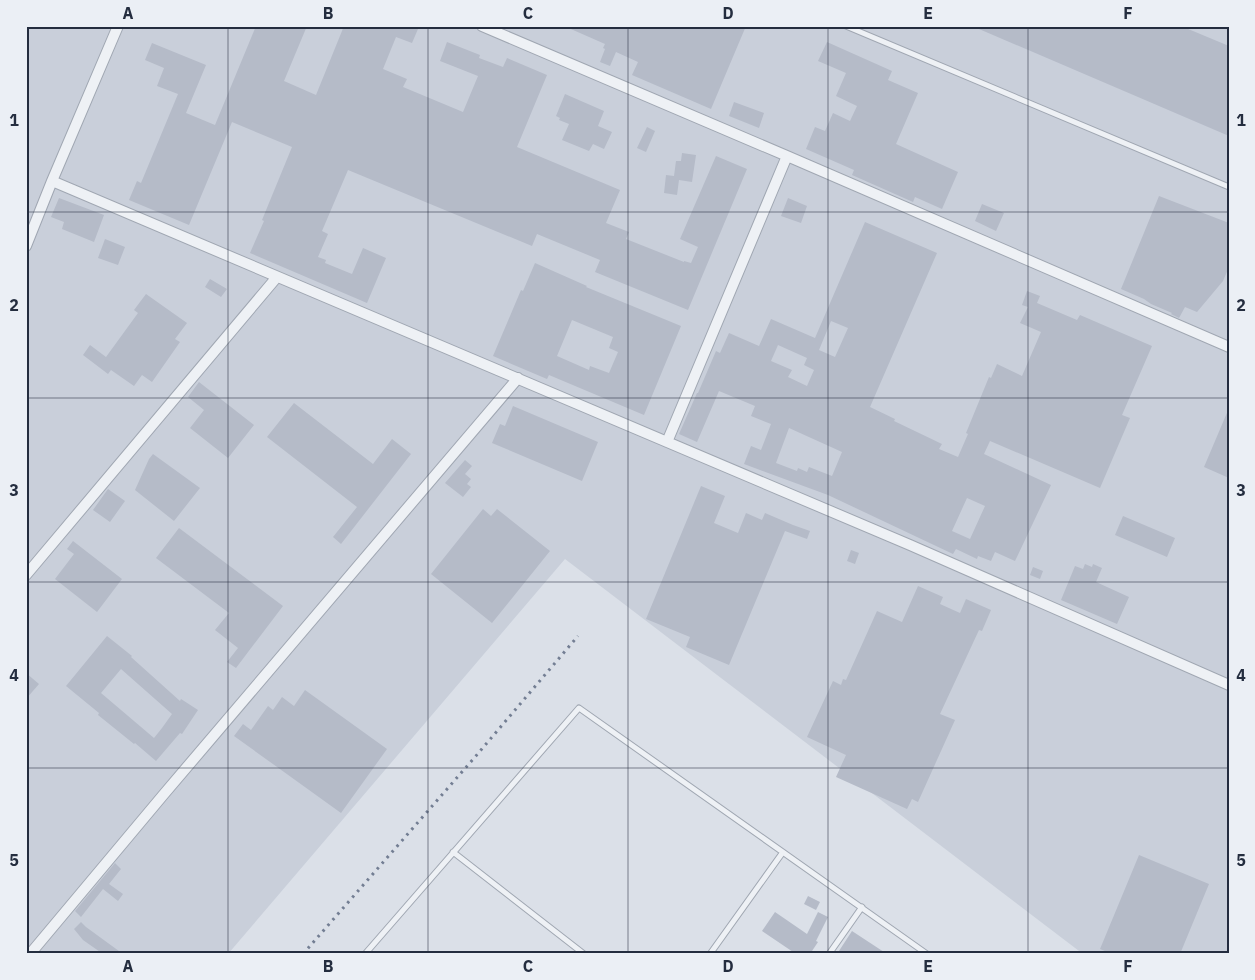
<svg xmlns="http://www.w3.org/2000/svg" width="1255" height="980" font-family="'IBM Plex Sans',sans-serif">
<rect width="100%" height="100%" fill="#dbe0e8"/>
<!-- built -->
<path fill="#c9cfda" d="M26 26H1229V954H1083L565 559 228 954H26Z"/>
<!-- building -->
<path fill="#b5bbc8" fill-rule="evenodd" d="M256 26H307L284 81 316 95 344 26H411L418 29 412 43 396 37 383 69 407 79 403 87 463 112 478 76 440 61 447 42 480 55 479 58 503 67 507 58 547 75 517 147 620 190 606 223 629 232 626 239 684 262V261L691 263 698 247 680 239 716 156 747 169 688 310 595 272 600 260 537 234 532 246 348 170 322 231 328 234 318 257 326 260 325 263 352 274 363 248 386 258 367 303 250 253 264 221 262 220 292 147 232 122 189 225 129 200 137 181 141 183 178 94 157 86 164 68 145 60 152 43 206 65 186 113 215 125Z
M564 26H746L711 109 632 75 638 62 616 52 610 66 600 62 605 49 603 48 605 44Z
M972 26H1181L1229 46V136Z
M827 42 892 71 888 80 918 93 896 144 958 172 942 209 915 197 913 202 852 175 854 170 806 149 815 127 825 131 833 113 850 121 857 106 836 96 846 73 818 61Z
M565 94 604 111 598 126 612 132 604 149 593 144 589 151 562 140 569 124 559 120 560 118 556 116Z
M734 102 764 113 759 128 729 116Z
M647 127 655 131 646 152 637 148Z
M682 153 696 155 692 182 679 180 677 195 664 193 666 175 674 176 676 161H681Z
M1159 196 1229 223V267L1223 281 1197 312 1185 307 1179 318 1171 314 1172 313 1151 304 1144 299 1121 289Z
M59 198 104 215 94 242 62 229 64 222 51 217Z
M788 198 807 206 801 223 781 216Z
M982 204 1004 213 996 231 975 221Z
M865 222 937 253 870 407 895 419 894 421 942 444 939 449 958 457 968 434 966 433 989 377 991 378 997 364 1022 376 1041 332 1020 323 1028 307 1022 305 1027 291 1040 296 1037 303 1077 320 1080 315 1152 346 1122 415 1130 418 1100 488 990 441 984 454 1051 485 1015 561 995 552 991 561 978 556 977 559 956 549 953 554 828 495 744 464 751 446 761 450 771 424 751 416 755 406 719 391 697 442 679 434 697 393H698L716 351 720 353 729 333 759 346 771 319 815 338ZM831 321 848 328 835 357 819 350ZM778 345 807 358 804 365 814 370 807 386 788 377 792 370 771 361ZM789 428 842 452 832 476 809 467 807 472 798 468 797 471 776 463ZM967 498 985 506 970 539 952 531Z
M105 239 125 247 118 265 98 258Z
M535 263 587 286 586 287 681 326 644 415 549 375 547 379 493 356 521 290 523 291ZM572 320 613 337 609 348 618 352 609 373 590 366 589 370 557 356Z
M210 279 227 289 221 297 205 287Z
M146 294 187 323 175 339 180 342 152 382 142 375 134 386 111 370 108 374 83 355 90 345 106 357 138 313 134 310Z
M199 382 254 425 228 458 190 428 204 410 188 397Z
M294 403 373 464 392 439 411 454 341 544 333 537 357 507 267 437Z
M513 406 598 442 582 481 492 443 500 424 505 426Z
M1229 408V478L1204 467Z
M153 454 200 488 174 521 135 490 149 459Z
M465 460 472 466 465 474 471 479 467 484 471 487 463 497 445 483Z
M701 486 725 496 714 523 738 533 746 513 762 520 765 513 793 525 810 531 807 539 785 531 729 665 686 647 690 637 646 619Z
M108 489 125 501 110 522 93 510Z
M483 509 491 516 497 509 550 551 492 623 431 574Z
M1123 516 1175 538 1167 557 1115 535Z
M179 528 283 606 236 668 227 662 238 648 215 630 229 613 156 558Z
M73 541 122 579 97 612 55 579 74 554 67 549Z
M851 550 859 553 855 564 847 561Z
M1085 564 1092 567 1093 564 1102 568 1096 582 1129 597 1117 624 1061 600 1075 566 1083 569Z
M1033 567 1043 571 1040 579 1030 575Z
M918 586 943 597 940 604 960 613 966 599 991 610 982 631 979 630 940 714 955 720 918 802 912 799 907 809 836 777 846 755 807 737 833 681 841 685 843 679 846 680 877 611 902 622Z
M107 636 132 656 131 657 180 701 181 699 198 710 182 734 180 733 156 761 135 743 134 744 98 715 99 713 66 686ZM121 669 172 714 162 728 154 738 101 693Z
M26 673 39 684 26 699Z
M305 690 387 749 341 813 234 736 243 724 251 730 268 706 273 710 282 697 294 706Z
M1139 855 1209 884 1180 954H1112L1100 949Z
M115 863 121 869 109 884 123 894 118 901 103 889 81 917 75 911Z
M808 896 820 902 816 910 804 904Z
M775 912 807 934 818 912 828 917 816 941 818 942 810 954H796L762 931Z
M81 922 86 927 123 954H103L83 940 74 929Z
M852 931 887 954H837Z"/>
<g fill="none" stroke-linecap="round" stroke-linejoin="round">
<!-- lane casing -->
<g stroke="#a0a7b2" stroke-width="7">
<path id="lane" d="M846 26 1229 187
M453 852 584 954
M365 954 579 708 927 954
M710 954 783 852
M829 954 862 907"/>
</g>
<!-- street casing -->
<g stroke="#a0a7b2" stroke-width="12">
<path id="street" d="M482 26 787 156 1229 347
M52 181 910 545 1229 685
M26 246 52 181 118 26
M667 442 787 156
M26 575 277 277
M30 954 164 794 518 378"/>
</g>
<!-- lane -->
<use href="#lane" stroke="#eef1f5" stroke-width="5"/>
<!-- street -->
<use href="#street" stroke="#eef1f5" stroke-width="10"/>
<!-- rail -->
<path stroke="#737e93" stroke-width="3" stroke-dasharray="2.5 5" stroke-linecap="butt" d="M303 954 475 757 578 636"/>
</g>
<!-- grid -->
<path fill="none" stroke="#242d3f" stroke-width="1" stroke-opacity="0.55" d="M228 26V954M428 26V954M628 26V954M828 26V954M1028 26V954M26 212H1229M26 398H1229M26 582H1229M26 768H1229"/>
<!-- border -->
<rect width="1255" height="980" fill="none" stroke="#ebeff5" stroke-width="55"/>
<rect x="28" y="28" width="1200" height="924" fill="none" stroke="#242d3f" stroke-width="2"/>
<g font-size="16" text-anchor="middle" font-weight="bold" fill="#242d3f">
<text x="128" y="19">A</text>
<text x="328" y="19">B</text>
<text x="528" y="19">C</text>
<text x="728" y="19">D</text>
<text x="928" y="19">E</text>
<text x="1128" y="19">F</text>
<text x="14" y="126">1</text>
<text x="1241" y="126">1</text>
<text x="14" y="311">2</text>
<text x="1241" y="311">2</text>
<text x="14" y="496">3</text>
<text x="1241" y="496">3</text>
<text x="14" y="681">4</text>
<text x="1241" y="681">4</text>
<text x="14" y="866">5</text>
<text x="1241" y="866">5</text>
<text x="128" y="972">A</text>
<text x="328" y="972">B</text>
<text x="528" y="972">C</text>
<text x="728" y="972">D</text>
<text x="928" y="972">E</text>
<text x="1128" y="972">F</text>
</g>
</svg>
